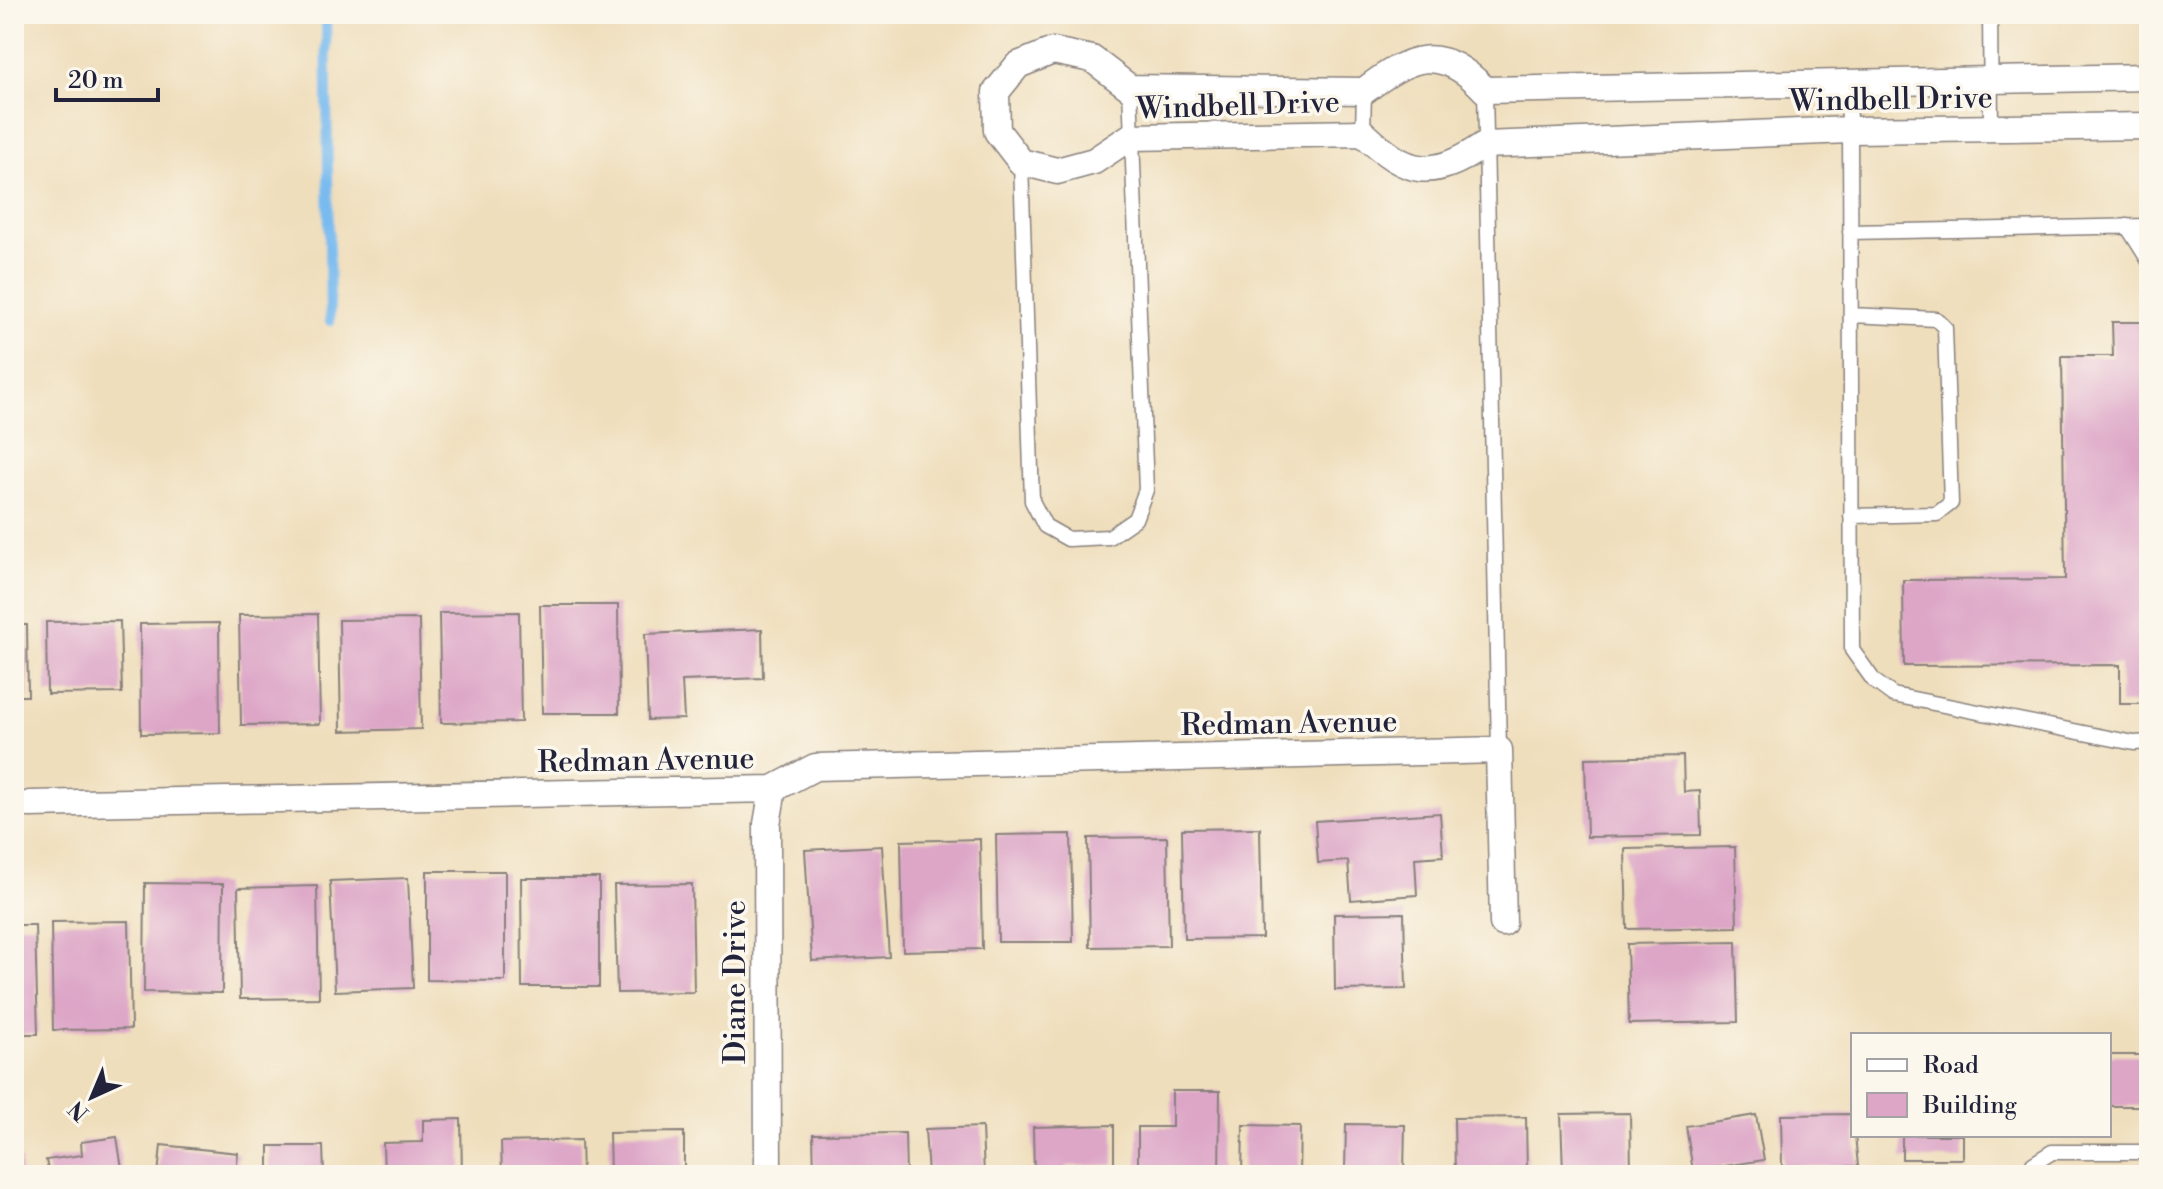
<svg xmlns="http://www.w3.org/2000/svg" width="2163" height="1189" font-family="'Libre Bodoni',serif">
<rect width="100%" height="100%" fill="#fbf7ec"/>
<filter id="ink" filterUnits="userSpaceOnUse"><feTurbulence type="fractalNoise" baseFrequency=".0125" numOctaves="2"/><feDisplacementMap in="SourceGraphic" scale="16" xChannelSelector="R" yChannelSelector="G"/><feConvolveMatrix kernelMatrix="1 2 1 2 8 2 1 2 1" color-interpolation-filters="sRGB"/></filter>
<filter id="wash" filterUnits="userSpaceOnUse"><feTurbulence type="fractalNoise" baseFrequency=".006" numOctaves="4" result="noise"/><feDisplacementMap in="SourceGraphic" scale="32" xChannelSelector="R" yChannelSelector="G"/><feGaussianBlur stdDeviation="1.8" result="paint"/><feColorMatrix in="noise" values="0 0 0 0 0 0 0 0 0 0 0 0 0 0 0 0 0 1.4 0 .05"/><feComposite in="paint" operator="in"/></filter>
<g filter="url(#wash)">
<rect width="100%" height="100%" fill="#efdebc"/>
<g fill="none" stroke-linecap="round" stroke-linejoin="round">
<!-- stream -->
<path stroke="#79bbef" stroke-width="10" d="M326 14 330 321"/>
</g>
<g id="blocks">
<!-- building -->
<path fill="#dda6c7" d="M2112 322H2149V704H2120V665L1904 666 1903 580 2065 579 2062 356H2113Z
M540 605H618L619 713H542Z
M519 612 521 722 441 723 439 613Z
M318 614 320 724 241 725 239 615Z
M419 619 421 729 341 731 339 620Z
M120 621 122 693 47 694 46 622Z
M219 623 220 733 141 734 140 624Z
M14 625H27L28 696H14Z
M762 629 763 678 682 681 684 719 648 720 645 634Z
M1683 756 1684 792 1700 791 1701 835 1587 837 1585 758Z
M1440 813 1443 856 1415 858 1417 895 1351 900 1348 861 1318 863 1315 821Z
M1260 828 1262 938 1184 939 1182 829Z
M1071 834 1073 942H998L996 835Z
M1167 837 1169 946 1090 947 1088 838Z
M980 839 982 949 903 951 901 841Z
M882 846 889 957 812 961 805 850Z
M1735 847 1737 927 1627 929 1625 849Z
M427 871H505V981L427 980Z
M408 878 413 988 335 991 330 881Z
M521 878H599V987H522Z
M145 883 223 884 222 993 144 992Z
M692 884 694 992 617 993 614 885Z
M317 886 319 998 240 999 238 888Z
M1404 913 1406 989 1335 990 1334 914Z
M129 921 131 1029 53 1030 51 922Z
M14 925H35L38 1034H14Z
M1736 942 1738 1022 1629 1024 1627 944Z
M2109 1055H2149V1106H2109Z
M1172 1091H1220L1219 1175H1138V1127H1172Z
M1630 1113 1631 1172 1563 1173 1561 1114Z
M1853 1114 1858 1166 1782 1167 1781 1115Z
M1756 1115 1764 1160 1693 1171 1686 1126Z
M1526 1117 1527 1174 1455 1175 1454 1118Z
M461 1119 462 1175H384L383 1143 423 1142V1120Z
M1346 1124 1405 1125 1404 1172 1345 1170Z
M1114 1125V1165L1067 1166V1175H1034L1033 1127Z
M1243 1125 1300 1126 1299 1175H1242Z
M982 1127 984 1175H928L925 1129Z
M684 1132V1175H610L609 1133Z
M905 1133 906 1175H814L813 1134Z
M1902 1135H1963V1159H1902Z
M117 1137 123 1175H49L46 1160 82 1155 81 1142Z
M581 1140 582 1175H502L501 1142Z
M161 1145 238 1153 236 1175H158Z
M269 1146H323L324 1175H269Z
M14 1159H21V1175H14Z"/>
</g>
</g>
<g filter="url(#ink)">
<use href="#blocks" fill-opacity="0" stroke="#88807c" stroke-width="2"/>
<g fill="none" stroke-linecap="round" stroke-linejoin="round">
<!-- lane casing -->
<g stroke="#88807c" stroke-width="17">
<path id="lane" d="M1990 14 1991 128
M1846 82 1850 130 1852 650 1874 681 1893 695 2134 743 2149 742
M1485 90 1499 750
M1363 133 1364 91
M1021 162 1032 501 1045 526 1068 539 1109 537 1135 519 1146 490 1130 88
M2127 226 2149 261
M1850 232 2149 226
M1851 315 1936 319 1945 328 1951 503 1937 514 1851 516
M2032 1175 2033 1164 2052 1152H2149"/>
</g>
<!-- street casing -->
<g stroke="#88807c" stroke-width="29">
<path id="street" d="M2149 77 1485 90C1441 43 1411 55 1364 91L1130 88 1092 59 1053 51 1018 65 996 92 997 131 1021 162 1057 171 1094 161 1130 137 1363 133C1408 176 1432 180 1484 145L1850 130 2149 126
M30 804 773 789 815 767 1499 750 1503 923
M768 1175 767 824 773 789"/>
</g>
<!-- lane -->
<use href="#lane" stroke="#fff" stroke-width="14"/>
<!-- street -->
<use href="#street" stroke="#fff" stroke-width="26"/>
</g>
</g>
<g text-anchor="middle" stroke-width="7" stroke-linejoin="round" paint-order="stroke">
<!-- street labels -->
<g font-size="30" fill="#22223b" stroke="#fbf7ec">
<text transform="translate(1891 99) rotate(-1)" y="10">Windbell Drive</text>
<text transform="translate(1238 105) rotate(-2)" y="10">Windbell Drive</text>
<text transform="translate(1289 723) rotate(-1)" y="10">Redman Avenue</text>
<text transform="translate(646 760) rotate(-1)" y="10">Redman Avenue</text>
<text transform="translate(735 982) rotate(-90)" y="10">Diane Drive</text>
</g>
</g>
<!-- margin -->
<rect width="2163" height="1189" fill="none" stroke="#fbf7ec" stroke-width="48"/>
<!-- legend -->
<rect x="1851" y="1033" width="260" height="104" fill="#fbf7ec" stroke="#a4a2a5" stroke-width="2"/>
<rect x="1867" y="1059" width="40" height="12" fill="#ffffff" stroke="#a4a2a5" stroke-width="2"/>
<text x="1923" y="1073" font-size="24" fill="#22223b">Road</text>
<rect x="1867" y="1093" width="40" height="24" fill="#dda6c7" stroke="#a4a2a5" stroke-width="2"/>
<text x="1923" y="1113" font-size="24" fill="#22223b">Building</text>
<!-- north arrow -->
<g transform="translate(92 1097) rotate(224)" stroke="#fbf7ec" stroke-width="6" paint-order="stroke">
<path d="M0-6L14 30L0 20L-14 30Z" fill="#22223b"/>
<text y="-12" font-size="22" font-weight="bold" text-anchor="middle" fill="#22223b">N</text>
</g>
<!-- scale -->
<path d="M56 88v12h102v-12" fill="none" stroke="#22223b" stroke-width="4"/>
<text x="68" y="88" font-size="24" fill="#22223b" stroke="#fbf7ec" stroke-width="6" paint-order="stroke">20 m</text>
</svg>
